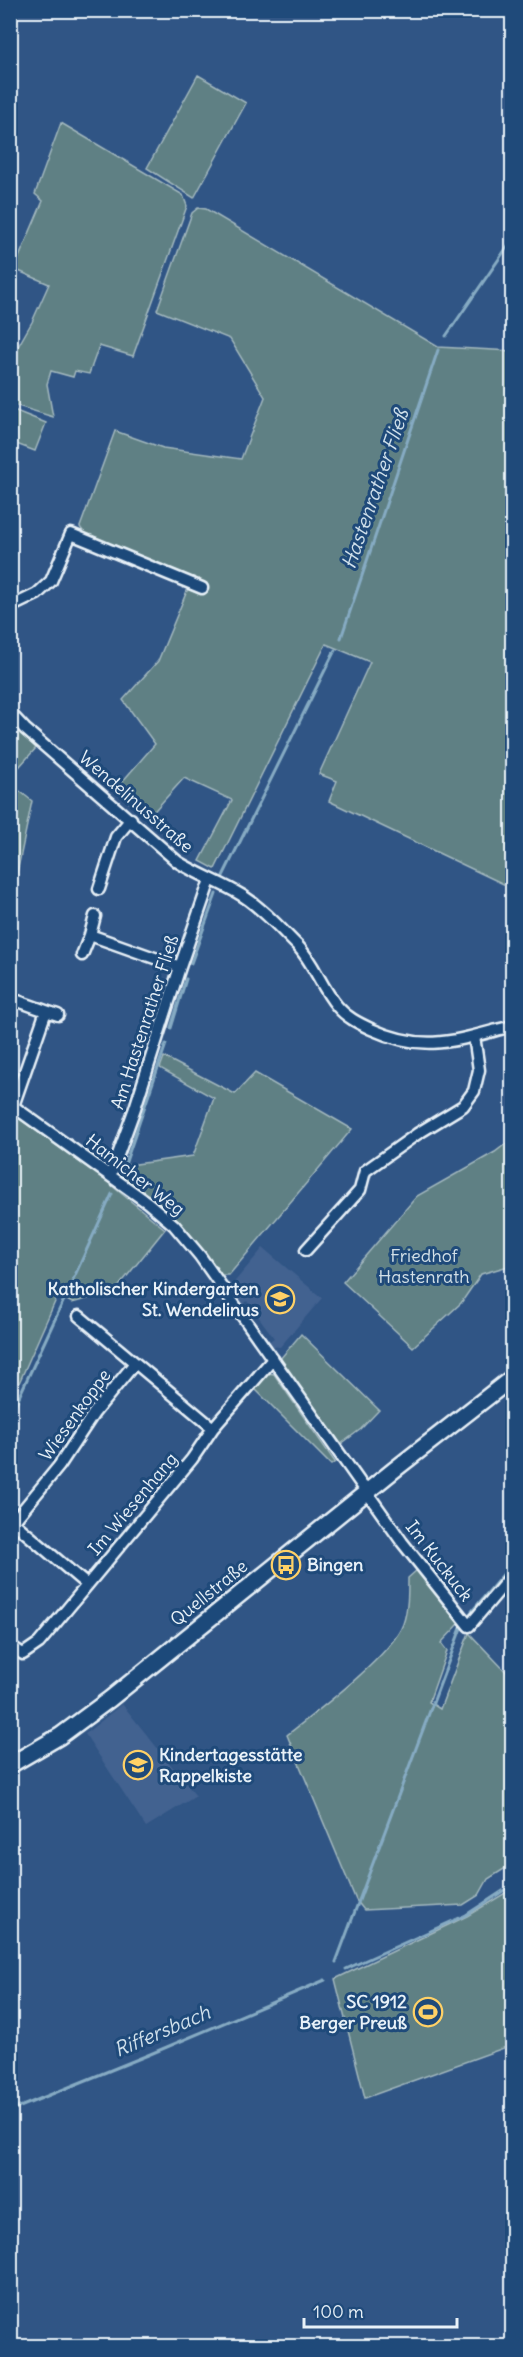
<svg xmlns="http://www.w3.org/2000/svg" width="523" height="2357" font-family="Delius,sans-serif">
<rect width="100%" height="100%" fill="#305585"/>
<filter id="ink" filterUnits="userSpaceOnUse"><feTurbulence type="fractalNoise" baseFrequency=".0167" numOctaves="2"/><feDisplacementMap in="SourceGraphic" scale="12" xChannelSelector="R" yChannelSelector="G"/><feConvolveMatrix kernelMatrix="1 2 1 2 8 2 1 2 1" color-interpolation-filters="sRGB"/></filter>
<g filter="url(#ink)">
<!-- built -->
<path fill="#426290" d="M263 1248 322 1298 280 1347 271 1346 268 1342 274 1338 247 1301 243 1305 232 1290 231 1286Z
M122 1704 196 1796 146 1827 85 1734Z"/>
<!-- green -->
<path fill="#5e8084" stroke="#a3b8be" stroke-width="1.5" d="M198 75 246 103 194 198 147 168Z
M61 123 183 195 187 206 133 356 99 346 89 374 75 371 73 377 51 371 47 384 53 417 11 404V359L32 322 49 284 14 269 43 201 35 194Z
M198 208 206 209 438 347 512 351V888L329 801 337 781 319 774 370 662 326 644 215 869 200 861 232 800 184 778 148 818 115 790 155 744 123 700 158 661 189 586 87 537 80 527 115 431 163 448 241 459 265 397 230 339 157 310 192 213Z
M11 409 46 423 35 451 11 442Z
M11 723 36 748 11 776Z
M11 784 32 801 11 902Z
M164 1057 235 1094 255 1073 352 1129 229 1275H221C193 1237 161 1206 123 1177L120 1169 122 1166 193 1156 214 1098 160 1068Z
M11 1113 106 1181 165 1229 115 1291 72 1303 58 1295 11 1401Z
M512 1139V1265L481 1274 461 1303 413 1347 343 1282 417 1196 495 1152Z
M301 1334 379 1410 361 1429 341 1444 280 1359Z
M268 1373 274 1374 335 1462 331 1465 255 1389Z
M417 1570 459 1624 441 1643 447 1651 429 1702 440 1709 469 1633 512 1678V1864L488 1879 479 1895 463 1905 364 1910 356 1900 287 1735C315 1713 392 1655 403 1624 408 1610 408 1593 408 1578Z
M512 1889V2045L365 2098 335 1979 467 1916Z"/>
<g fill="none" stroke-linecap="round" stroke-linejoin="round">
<!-- stream -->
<path stroke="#86abc3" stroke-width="3" d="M446 336 512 240
M341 638 438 350
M223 876 335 650
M191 963 216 894
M171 1028 186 979
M121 1176 166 1044
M71 1284 112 1194
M10 1416 69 1289
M468 1616 512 1564
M336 1962 461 1628
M346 1969 466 1915 512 1885
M10 2111 148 2055 325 1980"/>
<!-- minor casing -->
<g stroke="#e8f1f8" stroke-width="15">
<path id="minor" d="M10 607 37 594 51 581 71 534 202 588
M10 713 25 729 178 862C199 875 222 883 243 896 263 909 280 928 297 945 314 963 321 987 337 1006 346 1017 358 1023 371 1029 426 1054 457 1040 512 1026
M99 889 116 837 131 819
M95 916 90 935 180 967
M82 955 90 935
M46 1011 58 1015
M10 1104 148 1203 174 1225 200 1256 402 1542 469 1626 512 1575
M13 1106 46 1011 18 1001
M111 1174 135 1108 180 967 210 880
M306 1250 360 1190 365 1171 417 1134 463 1106 474 1091 479 1070 474 1036
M79 1316 213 1428
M87 1585 13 1522 59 1466 94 1413 135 1363
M10 1646 23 1654 39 1643 192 1459 213 1428 273 1359"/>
</g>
<!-- secondary casing -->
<g stroke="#e8f1f8" stroke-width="20">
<path id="secondary" d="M10 1765 60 1736 110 1699 394 1470 512 1378"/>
</g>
<!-- minor -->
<use href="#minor" stroke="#1f4a7a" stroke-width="10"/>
<!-- secondary -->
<use href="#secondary" stroke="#1f4a7a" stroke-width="15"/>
</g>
</g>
<!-- icons -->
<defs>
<g id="school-ring" transform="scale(1.5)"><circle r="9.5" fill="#1f4a7a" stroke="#ffd166" stroke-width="1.5"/><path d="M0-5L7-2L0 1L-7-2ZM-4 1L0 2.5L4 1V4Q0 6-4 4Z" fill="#ffd166"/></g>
<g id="bus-ring" transform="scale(1.5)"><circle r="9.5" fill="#1f4a7a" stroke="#ffd166" stroke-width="1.5"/><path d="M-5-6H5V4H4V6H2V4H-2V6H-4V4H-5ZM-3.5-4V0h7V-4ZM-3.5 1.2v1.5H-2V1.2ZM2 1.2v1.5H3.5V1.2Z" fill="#ffd166"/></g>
<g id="stadium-ring" transform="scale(1.5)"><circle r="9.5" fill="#1f4a7a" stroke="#ffd166" stroke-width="1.5"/><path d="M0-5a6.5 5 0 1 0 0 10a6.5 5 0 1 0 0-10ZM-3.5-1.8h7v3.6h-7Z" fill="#ffd166"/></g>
</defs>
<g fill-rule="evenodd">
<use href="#school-ring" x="280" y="1299"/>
<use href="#bus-ring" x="286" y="1565"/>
<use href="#school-ring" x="138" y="1765"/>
<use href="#stadium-ring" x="428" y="2012"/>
</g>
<g text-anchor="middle" stroke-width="6" stroke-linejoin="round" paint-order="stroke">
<!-- street labels -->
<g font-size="18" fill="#e8f1f8" stroke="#1f4a7a">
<text transform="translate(136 802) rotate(41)" y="6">Wendelinusstraße</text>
<text transform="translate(145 1022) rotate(-72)" y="6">Am Hastenrather Fließ</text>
<text transform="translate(135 1175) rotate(38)" y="6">Hamicher Weg</text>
<text transform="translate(75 1415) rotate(-54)" y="6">Wiesenkoppe</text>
<text transform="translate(133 1504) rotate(-50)" y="6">Im Wiesenhang</text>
<text transform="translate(439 1561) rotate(52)" y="6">Im Kuckuck</text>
<text transform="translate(209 1593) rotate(-39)" y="6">Quellstraße</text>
</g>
<!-- park labels -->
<g font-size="18" fill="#d3e0e7" stroke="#1f4a7a">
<text x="424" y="1262">Friedhof<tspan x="424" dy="21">Hastenrath</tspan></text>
</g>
<!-- poi labels -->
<g font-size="18" font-weight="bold" fill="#e8f1f8" stroke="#1f4a7a" text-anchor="end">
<text x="259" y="1295">Katholischer Kindergarten<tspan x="259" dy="21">St. Wendelinus</tspan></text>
<text x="307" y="1571" text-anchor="start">Bingen</text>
<text x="159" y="1761" text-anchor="start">Kindertagesstätte<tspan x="159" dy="21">Rappelkiste</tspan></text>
<text x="407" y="2008">SC 1912<tspan x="407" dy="21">Berger Preuß</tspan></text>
</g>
<!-- water labels -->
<g font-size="20" font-style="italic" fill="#d0e0eb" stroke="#1f4a7a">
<text transform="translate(375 489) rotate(-71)" y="7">Hastenrather Fließ</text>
<text transform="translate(162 2031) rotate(-23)" y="7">Riffersbach</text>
</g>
</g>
<!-- margin -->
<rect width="523" height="2357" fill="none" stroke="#1f4a7a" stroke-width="36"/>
<rect x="18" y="18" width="487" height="2321" fill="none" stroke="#e8f1f8" stroke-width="2" filter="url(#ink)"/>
<!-- scale -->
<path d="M304 2318v9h153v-9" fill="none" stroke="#e8f1f8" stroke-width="3"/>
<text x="313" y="2318" font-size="18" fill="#e8f1f8" stroke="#1f4a7a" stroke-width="4.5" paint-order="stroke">100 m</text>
</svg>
